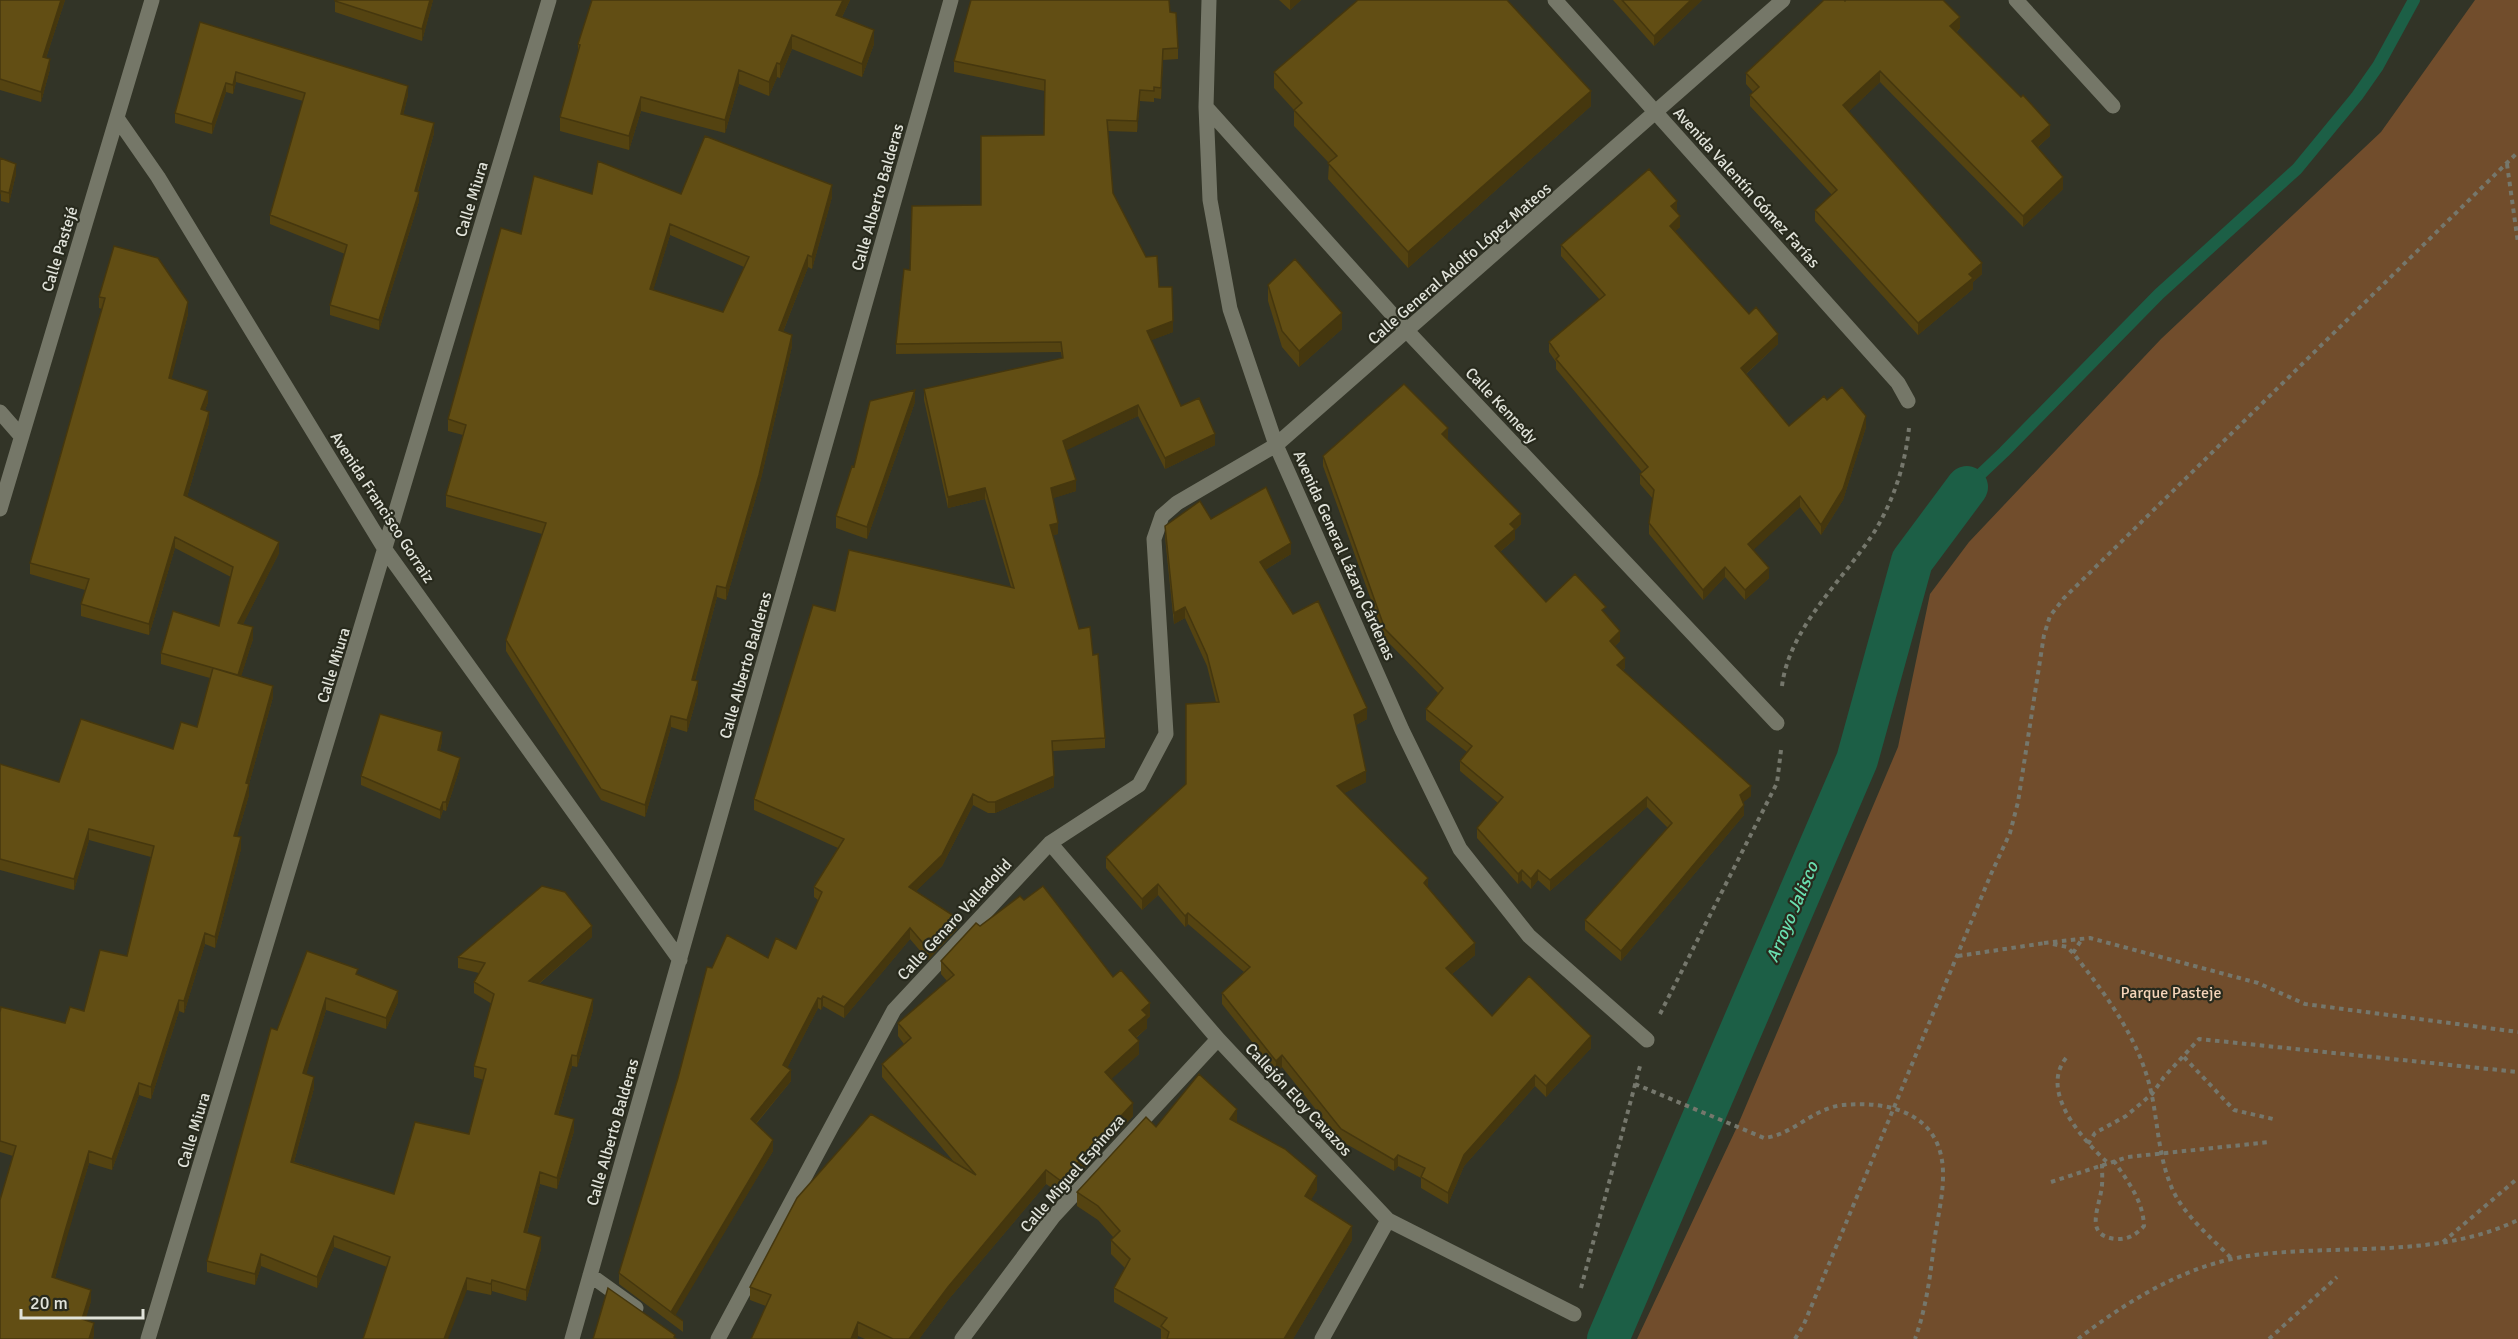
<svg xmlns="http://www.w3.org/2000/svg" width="2518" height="1339" font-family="Signika,sans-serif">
<rect width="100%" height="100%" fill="#323427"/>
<!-- green -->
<path fill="#714d2c" d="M2475 0H2518V1339H1637L1737 1127 1898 747 1930 594 1969 542 2161 339 2381 132Z"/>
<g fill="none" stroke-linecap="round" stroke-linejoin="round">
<!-- stream -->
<path stroke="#1c5f46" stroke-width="12" d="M1967 487 2004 452 2159 294 2297 169 2357 96 2378 66 2414 0"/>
<!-- canal -->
<path stroke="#1c5f46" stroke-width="42" d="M1608 1339 1857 760 1912 561 1967 487"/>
<!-- path -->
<path stroke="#75776c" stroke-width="4" stroke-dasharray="4.5 4.5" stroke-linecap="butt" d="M2507 164 2518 243
M1782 686C1789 629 1840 583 1871 537 1892 505 1905 467 1909 428
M2044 943 2090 938 2258 983 2305 1004 2518 1032
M2053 944 2067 947 2073 953C2107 996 2141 1041 2152 1096 2158 1126 2159 1157 2171 1186 2182 1214 2212 1238 2233 1260
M2073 953 2082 939
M1958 956 2045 943
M1660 1014 1777 783 1781 750
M2184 1057 2234 1110 2273 1119
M2066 1058C2039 1092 2083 1140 2107 1162
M1635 1084 1764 1138C1793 1135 1813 1108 1843 1105 1895 1100 1944 1117 1943 1176 1943 1196 1938 1216 1935 1236 1931 1270 1927 1306 1915 1339
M2088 1144 2095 1133 2126 1116 2152 1094 2164 1077 2199 1039 2518 1072
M2102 1164C2102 1173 2103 1183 2101 1192 2097 1213 2086 1236 2116 1239 2128 1240 2137 1234 2144 1226 2143 1200 2128 1182 2114 1161
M2051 1182 2128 1157 2270 1142
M2443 1242 2518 1178
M1581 1288 1640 1066
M1795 1339 1804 1324 1991 874 2010 833 2018 802 2044 635 2050 616 2064 598 2518 152
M2078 1339C2127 1301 2186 1265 2248 1256 2337 1243 2435 1260 2518 1220
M2269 1339 2337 1277"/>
<!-- minor -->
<path stroke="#757768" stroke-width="15" d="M1209 0 1206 107 1210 200 1230 309 1276 445 1402 730 1460 849 1529 936 1647 1040
M1555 0 1898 383 1908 401
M2016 0 2113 106
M1206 107 1408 332 1777 723
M117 118 158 177 386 551 680 960
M0 412 21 436
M0 509 152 0
M1050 843 1218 1039 1388 1220 1574 1314
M590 1275 636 1308
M148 1339 549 0
M572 1339 951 0
M718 1339 894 1010 1050 843 1139 785 1166 734 1154 539 1162 516 1177 503 1276 445 1783 0
M962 1339 1053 1217 1218 1039
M1322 1339 1388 1220"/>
</g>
<!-- wall -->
<path fill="#544311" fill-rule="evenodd" d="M0 0H65L46 58 50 69 41 102 0 90Z
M335 0H433L422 41 335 12Z
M592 0H850L842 17 874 44 862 77 792 49 780 78 777 77 769 96 739 84 725 133 641 111 629 150 560 131V117L578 53V44Z
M1279 0H1301L1290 10Z
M1613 0H1702L1654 46Z
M1845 1 1960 28 1956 33 2050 136 2038 147 2063 189 2023 227 1880 82 1848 112 1982 274 1973 282V289L1918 335 1815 221V210L1832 195 1750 106V95L1753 92 1746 84V73Z
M1170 12 1178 48V59L1163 60 1161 99 1154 98V102L1140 101 1137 132 1108 131 1113 193 1159 287 1173 332 1151 340 1181 406 1215 445 1165 469 1138 416 1066 450 1076 491 1053 498 1058 534 1052 535 1079 629 1093 655 1105 738V748L1053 751 1054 787 995 813H988L973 805 942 866 916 891 957 929 928 960 910 939 844 1018 823 1006 821 1010 818 1008 787 1068 791 1081 756 1124 773 1151 675 1315 683 1321V1332L619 1284V1273L712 968 768 958 796 949 818 900 814 897V887L838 848 754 810V799L835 611 1011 587 985 499 948 508 924 400V389L1062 358 1061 352 896 354V344L910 270 981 205 1044 135 1045 91 954 72V61Z
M200 22 408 95 403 115 434 133 418 191 419 201 379 330 330 315V305L345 254 270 224V215L303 101 236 82 233 94 226 92 212 134 175 123V113Z
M1274 72 1591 106 1408 268 1328 179 1329 163 1294 126V110L1274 88Z
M0 158 16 174 9 203 1 201Z
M592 194 832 197 812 269 808 267 783 332 792 346 759 487 726 600 717 597 695 680 698 693 687 732 671 727 645 817 601 800 506 651V640L542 534 446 507V495L463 435 448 431V419L521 234ZM670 235 744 267 723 312 653 290Z
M1677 211 1680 227 1675 231 1749 314 1778 344 1746 374 1789 426 1827 400 1866 427 1843 500 1821 535 1800 507 1753 550 1769 578 1745 600 1725 577 1703 600 1649 534V523L1653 499 1640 484V474L1642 472 1556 369V362L1549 352V342L1600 300 1561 256V245Z
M1268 285 1342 329 1299 367 1282 347 1268 301Z
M99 297 188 314 171 379 208 402 205 410 209 423 187 497 279 553 243 624 253 639 241 676 273 697 249 784V795L237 836 241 849 215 948 205 944 184 1013 179 1011 151 1099 139 1095 112 1170 89 1163 65 1242 55 1278 91 1301 85 1320 94 1334 93 1339H0L13 1156 0 1152V1012L65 1023 84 1011 127 956 151 857 89 840 74 890 0 870V764L59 782 173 749 197 727 210 678 161 664V653L219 626 231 577 175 548 149 635 81 616V604L85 590 30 574V563L102 309 99 308Z
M915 402 867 539 836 528V516Z
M1448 438 1447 439 1521 524 1515 530V539L1500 552 1546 602 1606 614 1620 641 1614 647 1625 668 1623 670 1751 796 1743 802 1744 815 1621 961 1585 930V920L1668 828 1647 807 1550 891 1538 880 1531 889 1522 880 1518 884 1477 838V828L1498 803 1460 771V761L1467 752 1426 720V709L1438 693 1385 639 1323 466V456Z
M1211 519 1291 554 1265 570 1293 614 1367 719 1356 725 1366 782 1344 793 1428 888 1475 955 1452 974 1492 1016 1591 1048 1546 1097 1535 1086 1464 1166 1448 1204 1421 1188V1178L1398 1166 1394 1171 1341 1141 1282 1067 1276 1072 1222 1004V993L1244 972 1188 924 1185 927 1158 895 1142 910 1106 868V857L1186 784 1216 702 1207 666 1185 618 1174 624 1165 537V526Z
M442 741 440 750 460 767 446 811 443 810 440 819 361 785V776Z
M1024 900 1113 977 1150 1016 1147 1019V1028L1136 1038 1139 1054 1111 1079 1133 1116 1061 1194 1046 1184 948 1300 919 1339H865L858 1336 857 1339H751L766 1306 750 1300V1287L954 1162 882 1077V1064L904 1044 898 1036V1023L947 981 941 974V961L980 926Z
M592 937 539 984 593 1010 577 1067 572 1066 558 1115 574 1131 557 1189 540 1184 527 1233 541 1249 526 1301 492 1291 491 1295 467 1290 387 1267 334 1247 317 1288 261 1266 255 1285 207 1272V1261L277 1030 358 975 398 1002 386 1029 326 1010 306 1074 314 1088 294 1162 394 1194 469 1134 484 1080 474 1077V1066L492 1004 474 993V982L479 973 458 968V957Z
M1237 1123 1317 1190 1311 1199 1352 1240 1293 1339H1161V1329L1114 1302V1288L1125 1268 1111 1254V1240L1114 1238 1098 1220 1077 1206V1192L1156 1127Z"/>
<!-- shaded-wall -->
<path fill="#45370e" d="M61 0H65L43 67V57Z
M430 0H433L422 41V29Z
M843 0H850L836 29V15Z
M1290 0H1301L1290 10Z
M1691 0H1702L1654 46V36Z
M1960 17V28L1950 38V26Z
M874 30V44L862 77V64Z
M792 35V49L780 78V64Z
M1163 49V60L1161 99V88Z
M50 59V69L41 102V92Z
M777 63V77L769 96V82Z
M739 70V84L725 133V120Z
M1880 71V82L1843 117V105Z
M236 72V82L233 94V85Z
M226 83V92L212 134V124Z
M408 86V95L401 124V114Z
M1140 90V101L1137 132V121Z
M1591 91V106L1408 268V252Z
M641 97V111L629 150V136Z
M434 123V133L415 200V191Z
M2050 125V136L2032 152V141Z
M16 164V174L9 203V193Z
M2063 177V189L2023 227V216Z
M832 185V197L812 269V257Z
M419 192V201L379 330V320Z
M1677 201V211L1671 216V206Z
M1680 216V227L1670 236V226Z
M670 224V235L650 301V289Z
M808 255V267L779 342V330Z
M1982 263V274L1973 282V289L1918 335V323Z
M188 302V314L169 389V378Z
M1342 313V329L1299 367V351Z
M1173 321V332L1147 342V331Z
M1778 334V344L1741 378V368Z
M792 335V346L759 487 726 600V588Z
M915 390V402L867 539V527Z
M208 391V402L201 421V409Z
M1138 405V416L1063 452V441Z
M209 412V423L184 507V495Z
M1866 416V427L1843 500 1821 535V525Z
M1448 428V438L1442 444V434Z
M1215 434V445L1165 469V458Z
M1076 480V491L1051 499V488Z
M985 488V499L948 508V497Z
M1800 496V507L1748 555V544Z
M1521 514V524L1515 530V539L1495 556V546L1510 524Z
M1058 523V534L1050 536V525Z
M175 537V548L149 635V624Z
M279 542V553L238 634V623Z
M1291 543V554L1260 573V562Z
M1725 567V577L1703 600V590Z
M1769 568V578L1745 600V590Z
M717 586V597L692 691V680Z
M1185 607V618L1174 624V613Z
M253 627V639L238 686V675Z
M1620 631V641L1610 651V641Z
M1625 658V668L1617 675V665Z
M698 681V693L687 732V720Z
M273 686V697L249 784V795L234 847V836L246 783Z
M1367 708V719L1354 726V715Z
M671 716V727L645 817V805Z
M442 732V741L438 758V750Z
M460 758V767L446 811V802Z
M1366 771V782L1337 797V786Z
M1054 776V787L995 813V802Z
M1751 786V796L1740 805V795Z
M973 794V805L942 866 909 898V887Z
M1647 797V807L1550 891V880Z
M443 802V810L440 819V810Z
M1744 805V815L1621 961V951Z
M89 829V840L74 890V879Z
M241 837V849L215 948V937Z
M1522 870V880L1518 884V874Z
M1538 870V880L1531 889V879Z
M1428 878V889L1424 883Z
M1158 884V895L1142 910V899Z
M1188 913V924L1185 927V916Z
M957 918V929L928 960V949Z
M592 926V937L529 992V981Z
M910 928V939L844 1018V1007Z
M205 933V944L184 1013V1001Z
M1475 943V955L1446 979V968Z
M398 991V1002L386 1029V1018Z
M823 996V1006L821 1010V999Z
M326 998V1010L303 1085V1073Z
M818 998V1008L783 1076V1065Z
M593 999V1010L577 1067V1056Z
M179 1000V1011L151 1099V1087Z
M1150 1003V1016L1147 1019V1028L1129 1043V1030L1142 1010Z
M1591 1036V1048L1546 1097V1086Z
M1139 1041V1054L1105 1085V1072Z
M572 1055V1066L555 1125V1114Z
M1282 1055V1067L1276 1072V1061Z
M791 1070V1081L751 1129V1119Z
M1535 1075V1086L1464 1166 1448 1204V1193L1464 1155Z
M314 1077V1088L291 1173V1162Z
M139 1083V1095L112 1170V1159Z
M1133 1103V1116L1061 1194V1181Z
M1237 1109V1123L1230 1119Z
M574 1119V1131L557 1189V1178Z
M773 1140V1151L675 1316 671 1312Z
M89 1151V1163L52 1288V1277Z
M1398 1155V1166L1394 1171V1160Z
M1046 1170V1184L948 1300 919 1339H909L948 1287Z
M540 1172V1184L524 1243V1232Z
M1317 1176V1190L1305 1210V1196Z
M1352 1226V1240L1293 1339H1284Z
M334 1236V1247L317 1288V1277Z
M541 1237V1249L526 1301V1290Z
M261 1254V1266L255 1285V1274Z
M467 1278V1290L448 1339H444Z
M492 1280V1291L491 1295V1284Z
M91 1290V1301L82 1331V1319Z
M858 1322V1336L857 1339H851Z
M94 1323V1334L93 1339H89Z"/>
<!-- building -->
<path fill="#624e14" stroke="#45370e" stroke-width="1.5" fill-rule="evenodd" d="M0 0H61L43 57 50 59 41 92 0 79Z
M335 0H430L422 29 335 1Z
M592 0H843L836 15 874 30 862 64 792 35 780 64 777 63 769 82 739 70 725 120 641 97 629 136 560 117 580 45 578 44Z
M971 0H1169L1170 12 1176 13 1178 48 1163 49 1161 88 1154 87V91L1140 90 1137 121 1107 120 1113 193 1146 257 1157 256 1159 287H1172L1173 321 1147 331 1181 406 1199 398 1215 434 1165 458 1138 405 1063 441 1076 480 1051 488 1058 523 1050 525 1079 629 1090 627 1093 655 1098 654 1105 738 1052 741 1054 776 995 802H988L973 794 942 855 909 887 957 918 928 949 910 928 844 1007 823 996 821 999 818 998 783 1065 791 1070 751 1119 773 1140 671 1312 683 1321 619 1273 678 1078 707 967 712 968 727 935 768 958 776 938 796 949 822 892 814 887 844 839 754 799 813 605 835 611 849 550 1014 588 985 488 948 497 924 389 1063 358 1061 342 896 344 904 269 910 270 912 206 981 205V136L1044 135 1045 80 954 61Z
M1358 0H1507L1591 91 1408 252 1328 163 1337 156 1294 110 1302 103 1274 72Z
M1622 0H1691L1654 36Z
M1824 0H1844L1845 1 1846 0H1943L1960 17 1950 26 2021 97 2023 95 2050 125 2032 141 2063 177 2023 216 1880 71 1843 105 1982 263 1969 274 1973 278 1918 323 1815 210 1837 190 1750 95 1759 87 1746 73Z
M200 22 408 86 401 114 434 123 415 191 419 192 379 320 330 305 347 245 270 215 305 93 236 72 233 85 226 83 212 124 175 113Z
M705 136 832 185 812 257 808 255 779 330 792 335 759 475 726 588 717 586 692 680 698 681 687 720 671 716 645 805 601 789 506 640 546 523 446 495 466 425 448 419 501 228 521 234 534 176 592 194 598 161 681 194ZM670 224 749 257 723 312 650 289Z
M0 158 16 164 9 193 1 191 0 194Z
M1649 169 1677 201 1671 206 1680 216 1670 226 1749 314 1756 307 1778 334 1741 368 1789 426 1824 396 1827 400 1842 387 1866 416 1843 489 1821 525 1800 496 1748 544 1769 568 1745 590 1725 567 1703 590 1649 523 1654 490 1640 474 1648 467 1556 359 1559 356 1549 342 1605 295 1561 245Z
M114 246 158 258 188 302 169 378 208 391 201 409 209 412 184 495 279 542 238 623 253 627 238 675 161 653 173 611 219 626 233 567 175 537 149 624 81 604 89 579 30 563 105 298 99 297Z
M1295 259 1342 313 1299 351 1282 331 1268 285Z
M1404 384 1448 428 1442 434 1521 514 1510 524 1515 529 1495 546 1546 602 1575 574 1606 607 1602 610 1620 631 1610 641 1625 658 1617 665 1751 786 1740 795 1744 805 1621 951 1585 920 1672 823 1647 797 1550 880 1538 870 1531 879 1522 870 1518 874 1477 828 1503 797 1460 761 1472 746 1426 709 1443 688 1385 629 1323 456Z
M915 390 867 527 836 516 852 466 854 467 870 401Z
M1266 487 1291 543 1260 562 1293 614 1318 601 1367 708 1354 715 1366 771 1337 786 1428 878 1424 883 1475 943 1446 968 1492 1016 1529 976 1591 1036 1546 1086 1535 1075 1464 1155 1448 1193 1421 1177 1425 1168 1398 1155 1394 1160 1341 1129 1282 1055 1276 1061 1222 993 1250 967 1188 913 1185 916 1158 884 1142 899 1106 857 1186 784V704L1219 702 1207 655 1185 607 1174 613 1165 526 1200 501 1211 519Z
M213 668 273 686 246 783 249 784 234 836 241 837 215 937 205 933 184 1001 179 1000 151 1087 139 1083 112 1159 89 1151 65 1231 52 1277 91 1290 82 1319 94 1323 89 1339H0V1200L16 1146 0 1141V1012L1 1007 65 1023 70 1007 84 1011 100 950 127 956 154 846 89 829 74 879 0 859V764L59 782 81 719 173 749 181 722 197 727Z
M380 714 442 732 438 750 460 758 446 802H443L440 810 361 776Z
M542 886 565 892 592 926 529 981 593 999 577 1056 572 1055 555 1114 574 1119 557 1178 540 1172 524 1232 541 1237 526 1290 492 1280 491 1284 467 1278 444 1339H363L390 1257 334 1236 317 1277 261 1254 255 1274 207 1261 271 1028 277 1030 307 951 358 969 356 974 398 991 386 1018 326 998 303 1073 314 1077 291 1162 394 1194 415 1122 469 1134 486 1069 474 1066 494 994 474 982 485 963 458 957Z
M1043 886 1113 977 1121 970 1150 1003 1142 1010 1147 1015 1129 1030 1139 1041 1105 1072 1133 1103 1061 1181 1046 1170 948 1287 909 1339H893L858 1322 851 1339H751L771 1295 750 1287 797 1198 871 1114 976 1175 882 1064 911 1038 898 1023 954 975 941 961 976 923 980 926 1020 896 1024 900Z
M1199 1074 1237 1109 1230 1119 1285 1149 1317 1176 1305 1196 1352 1226 1284 1339H1167L1169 1332 1161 1326 1167 1318 1114 1288 1130 1259 1111 1240 1120 1231 1098 1206 1077 1192 1146 1117 1156 1127Z
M608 1288 675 1335 674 1337 676 1339H593Z"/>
<g text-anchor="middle" stroke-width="4.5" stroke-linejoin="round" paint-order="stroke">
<!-- street labels -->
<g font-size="16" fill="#e1e3da" stroke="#282a1d">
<text transform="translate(1747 187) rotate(48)" y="6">Avenida Valentín Gómez Farías</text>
<text transform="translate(877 197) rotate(-74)" y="6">Calle Alberto Balderas</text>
<text transform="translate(471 199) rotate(-73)" y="6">Calle Miura</text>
<text transform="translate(59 249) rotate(-73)" y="6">Calle Pastejé</text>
<text transform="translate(1459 263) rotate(-41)" y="6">Calle General Adolfo López Mateos</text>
<text transform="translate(1502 405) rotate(47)" y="6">Calle Kennedy</text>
<text transform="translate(383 507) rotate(57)" y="6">Avenida Francisco Gorraiz</text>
<text transform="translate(1345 555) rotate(66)" y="6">Avenida General Lázaro Cárdenas</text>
<text transform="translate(333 665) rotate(-73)" y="6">Calle Miura</text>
<text transform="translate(745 665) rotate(-74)" y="6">Calle Alberto Balderas</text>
<text transform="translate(954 919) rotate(-47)" y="6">Calle Genaro Valladolid</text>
<text transform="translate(1299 1099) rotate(47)" y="6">Callejón Eloy Cavazos</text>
<text transform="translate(193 1130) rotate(-73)" y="6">Calle Miura</text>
<text transform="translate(612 1132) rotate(-74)" y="6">Calle Alberto Balderas</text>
<text transform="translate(1072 1173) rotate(-49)" y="6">Calle Miguel Espinoza</text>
</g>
<!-- park labels -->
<g font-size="16" fill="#f4d4b9" stroke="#282a1d">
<text x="2171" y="998">Parque Pasteje</text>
</g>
<!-- water labels -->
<g font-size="18" font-style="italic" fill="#69dfb0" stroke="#282a1d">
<text transform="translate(1792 912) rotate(-67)" y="6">Arroyo Jalisco</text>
</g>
</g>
<!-- scale -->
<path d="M21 1309v9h122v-9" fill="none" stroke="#e1e3da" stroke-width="3"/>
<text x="30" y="1309" font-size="18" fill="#e1e3da" stroke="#282a1d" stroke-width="4.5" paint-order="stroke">20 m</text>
</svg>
